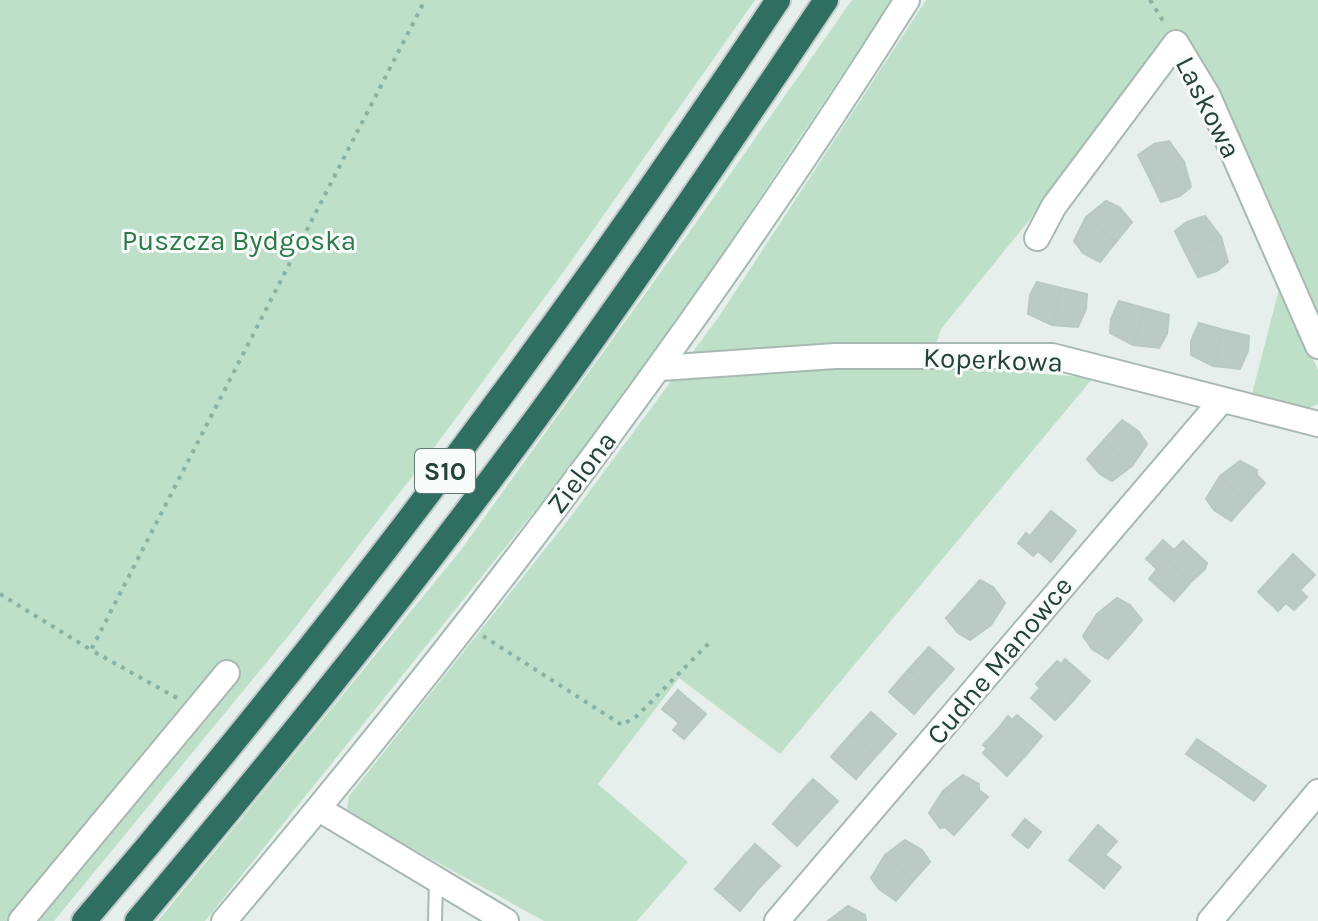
<svg xmlns="http://www.w3.org/2000/svg" width="1318" height="921" font-family="Karla,sans-serif">
<rect width="100%" height="100%" fill="#e6efeb"/>
<!-- green -->
<path fill="#bfe0c8" d="M0 0H755L572 260 428 456 294 629 54 921H0Z
M852 0H892L721 256 582 452 205 921H158L461 550 686 237Z
M926 0H1318V329L1176 39 941 329 929 364 1093 378 780 754 679 678 598 784 688 862 637 921H544L355 817 347 809 349 796 569 519 718 318Z
M1279 289 1318 370V404L1303 411 1252 394Z"/>
<!-- building -->
<path fill="#bbcac4" stroke="#b8c9c2" stroke-width="2" d="M1169 141 1184 162 1150 179 1138 155 1154 144Z
M1184 162 1191 187 1180 196 1161 202 1150 179Z
M1106 201 1119 207 1132 222 1116 242 1086 217Z
M1205 216 1221 237 1186 254 1175 231 1187 222Z
M1086 217 1116 242 1100 262 1083 253 1074 241Z
M1221 237 1228 262 1217 271 1198 277 1186 254Z
M1037 282 1061 288 1052 325 1028 314 1030 295Z
M1061 288 1087 294 1086 309 1078 327 1052 325Z
M1119 301 1144 308 1133 345 1110 333 1111 319Z
M1144 308 1169 315 1167 334 1159 348 1133 345Z
M1199 323 1224 330 1213 366 1191 355V341Z
M1224 330 1249 336 1248 351 1240 369 1213 366Z
M1122 420 1138 431 1147 444 1132 466 1104 440Z
M1104 440 1132 466 1112 481 1100 474 1087 459Z
M1240 461 1257 470V475L1265 483 1248 502 1220 476Z
M1220 476 1248 502 1231 521 1214 510 1206 499Z
M1051 511 1076 531 1051 562 1038 551 1033 556 1018 543 1026 533 1030 536Z
M1163 540 1174 550 1183 541 1207 563 1205 569 1191 582 1155 549Z
M1155 549 1191 582 1174 601 1149 579 1157 569 1146 559Z
M1293 554 1315 575 1300 590 1307 597 1294 610 1286 603 1278 611 1258 592Z
M980 580 993 587 1005 603 991 625 963 599Z
M1117 598 1130 605 1142 620 1126 639 1097 614Z
M963 599 991 625 970 640 958 633 946 618Z
M1097 614 1126 639 1108 659 1092 649 1083 636Z
M929 647 954 669 934 691 909 669Z
M1065 659 1090 681 1073 701 1044 675 1057 661 1061 664Z
M909 669 934 691 914 714 889 692Z
M1044 675 1073 701 1055 720 1031 698 1040 688 1036 684Z
M678 690 706 714 684 739 673 730 679 723 662 709Z
M871 712 896 734 876 756 851 734Z
M1017 715 1042 736 1025 756 996 731 1008 716 1012 720Z
M996 731 1025 756 1007 776 983 753 987 748 983 745Z
M851 734 876 756 856 779 831 757Z
M1197 739 1238 767 1227 782 1186 754Z
M1238 767 1266 786 1254 801 1227 782Z
M963 775 979 784V790L988 797 971 816 943 791Z
M813 779 838 801 818 823 793 801Z
M943 791 971 816 954 835 945 827 940 828 929 813Z
M793 801 818 823 797 846 773 824Z
M1025 819 1041 832 1028 848 1012 835Z
M1098 825 1117 841 1105 855 1121 867 1104 888 1069 860Z
M905 840 922 850 930 862 913 881 885 855Z
M755 844 780 866 759 888 735 866Z
M885 855 913 881 896 901 879 889 871 878Z
M735 866 759 888 740 911 715 889Z
M848 906 865 915 866 921H828Z"/>
<g fill="none" stroke-linecap="round" stroke-linejoin="round">
<!-- lane casing -->
<g stroke="#a8b8b2" stroke-width="16">
<path id="lane" d="M435 921 436 881"/>
</g>
<!-- street casing -->
<g stroke="#a8b8b2" stroke-width="28">
<path id="street" d="M1037 238 1054 206 1176 43 1208 96 1318 346
M661 368 835 356H1052L1318 424
M319 809 506 921
M21 921 227 673
M777 921 1222 400
M1210 921 1318 792"/>
</g>
<!-- secondary casing -->
<g stroke="#a4bbb3" stroke-width="28">
<path id="secondary" d="M224 921C471 630 703 323 907 0"/>
</g>
<!-- highway casing -->
<g stroke="#c2cac8" stroke-width="28">
<path id="highway" d="M84 921C335 629 565 321 778 0
M137 921C276 756 412 588 540 413 639 278 733 139 826 0"/>
</g>
<!-- path -->
<path stroke="#86b3a5" stroke-width="4" stroke-dasharray="4 6" stroke-linecap="butt" d="M1150 0 1165 24
M0 594 91 650
M483 636 622 725 637 716 711 641
M177 698 91 650 425 0"/>
<!-- lane -->
<use href="#lane" stroke="#fff" stroke-width="12"/>
<!-- street -->
<use href="#street" stroke="#fff" stroke-width="24"/>
<!-- secondary -->
<use href="#secondary" stroke="#fff" stroke-width="24"/>
<!-- highway -->
<use href="#highway" stroke="#2f6f62" stroke-width="24"/>
</g>
<g text-anchor="middle" stroke-width="6" stroke-linejoin="round" paint-order="stroke">
<!-- shield labels -->
<rect fill="#f7fbf9" stroke="#637a73" stroke-width="2" x="415" y="449" width="60" height="44" rx="6"/>
<g font-size="26" font-weight="bold" fill="#24423a">
<text x="445" y="480">S10</text>
</g>
<!-- street labels -->
<g font-size="28" fill="#24423a" stroke="#f7fbf9">
<text transform="translate(1209 107) rotate(63)" y="10">Laskowa</text>
<text transform="translate(993 359) rotate(2)" y="10">Koperkowa</text>
<text transform="translate(581 472) rotate(-53)" y="10">Zielona</text>
<text transform="translate(999 660) rotate(-50)" y="10">Cudne Manowce</text>
</g>
<!-- park labels -->
<g font-size="28" fill="#2d7a4b" stroke="#f7fbf9">
<text x="239" y="250">Puszcza Bydgoska</text>
</g>
</g>
</svg>
